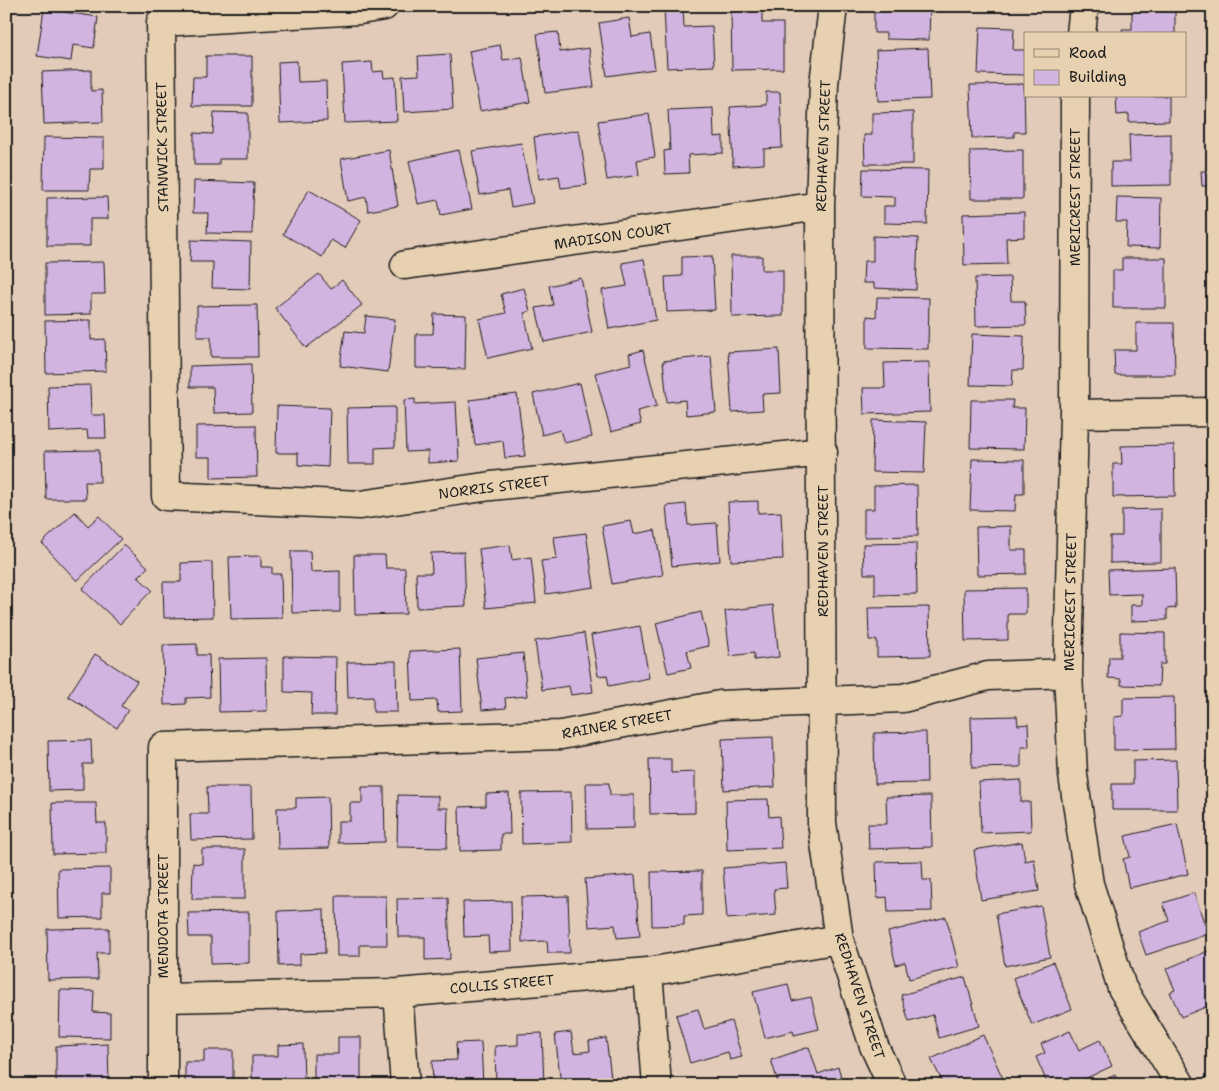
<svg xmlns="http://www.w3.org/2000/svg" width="1219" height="1091" font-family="'Shantell Sans',sans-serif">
<rect width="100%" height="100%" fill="#e3cbba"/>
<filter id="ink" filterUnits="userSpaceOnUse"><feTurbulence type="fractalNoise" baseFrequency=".02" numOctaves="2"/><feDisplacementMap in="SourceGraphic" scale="10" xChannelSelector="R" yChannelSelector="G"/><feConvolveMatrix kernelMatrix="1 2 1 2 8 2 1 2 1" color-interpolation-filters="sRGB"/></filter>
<g filter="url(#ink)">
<!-- building -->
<path fill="#d2b4e0" stroke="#1c1c1c" d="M886 6H930L929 40 886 39V33H874V11H885Z
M986 6H1028V8L986 9Z
M683 7 684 27 712 26 714 66 667 68 664 8Z
M1175 7V34H1123L1122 29H1132V8Z
M44 9 98 17 94 48 73 45 71 61 37 56Z
M731 10H762V23H783V69L732 70Z
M629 18 632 37 650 34 655 69 607 76 599 23Z
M980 27 1014 28 1013 50H1025V75L978 74Z
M558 32 560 52 589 48 594 87 545 93 537 34Z
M500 45 503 60 522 57 530 102 480 111 469 51Z
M928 48 930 99 878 101 876 50Z
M450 54 453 109 404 112 402 76 419 75 418 56Z
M206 56H252V106H192L193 77H206Z
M297 61 298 82 326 81 327 121 280 123 278 62Z
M372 62 373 72 383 71 384 78 395 77 397 121 345 123 342 64Z
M91 70V91L102 90 103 122 44 124 42 72Z
M1024 84 1025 132H1014V137L972 138 970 85Z
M766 92H780L782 148 764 149V164L733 166 730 107 766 105Z
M1116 96H1169V121L1129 122V114L1117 115Z
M713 108 714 137 723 136V153L688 155 689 173 665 174 664 151 670 150 668 110Z
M214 112 248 113V159H219V165H194V133L213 134Z
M913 112V164H865L864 135H872V113Z
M649 114 655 157 637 160 639 175 607 180 598 121Z
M579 130 587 185 561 188 559 176 539 179 534 137Z
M1171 134V185L1111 186V162H1130L1129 135Z
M44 137 104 138V169H90L89 190H43Z
M521 143 533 203 511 207 508 190 480 195 472 151Z
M389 150 398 206 368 211 366 197 348 201 341 159Z
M459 150 472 209 441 215 438 200 418 204 409 161Z
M1023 150V199H971L970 151Z
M863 169 928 170 927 224 884 223V206H895V197L862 196Z
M1201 171H1213V186H1202Z
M194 181 254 183 252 234 207 233 208 213H193Z
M309 190 361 220 345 248 331 240 322 257 283 234Z
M1209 195H1213V247L1208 246Z
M107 197 108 219H90V246H47V198Z
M1117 197 1161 198 1160 248 1126 247 1127 222H1116Z
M1024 212V237L1006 238 1007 264 964 265 963 214Z
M873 236 918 238 916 290 874 288V283H863L864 261H873Z
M191 240 251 242 250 289 212 288 213 262H190Z
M712 256 715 310 667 312 665 277 682 276V257Z
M731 256H762V270H783V316L732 317Z
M1122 258H1166V308H1113V270H1122Z
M644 259 656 320 609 329 602 290 627 286 622 263Z
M104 262 105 294H91V314L45 315V263Z
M319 274 331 289 342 280 362 305 306 348 275 308Z
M1010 277 1011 301H1025L1026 325 976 326 975 278Z
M581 278 592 332 544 342 536 308 553 305 549 286Z
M524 288 530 311 524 313 532 348 488 358 479 319 506 313 501 294Z
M877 297 929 298 928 349 867 348V316L876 317Z
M257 305 258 357H211V337H197V306Z
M434 314 466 315 465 369 416 368V334H433Z
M366 316 395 319 388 372 340 366 345 331 364 333Z
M91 320V340L105 339 106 371 46 373 45 321Z
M1136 323H1174L1175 375H1115L1114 350H1136Z
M972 334 1024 336 1023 370H1013L1012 386 970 385Z
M779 349 781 393 762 394 763 410 732 412 728 352Z
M643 350 657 406 637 411 641 424 611 432 595 373 631 364 629 354Z
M711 356 716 412 686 415 685 400 667 402 663 361Z
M929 362 930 412 864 414 863 388H885L884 363Z
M251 364 252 412 214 413 213 387H190V366Z
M580 383 592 437 564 443 560 430 542 435 533 394Z
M90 385 91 415H105L106 438H88L87 430 49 432 48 386Z
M517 394 525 456 505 458 503 441 475 445 469 400Z
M415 399V404L456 402 459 461 428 463V451L406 452 404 400Z
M971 400H1013L1012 408H1025L1024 449 970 448Z
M277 406 330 408 328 467 298 465V453H276Z
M395 407V447L375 448V464H348L347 408Z
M873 420 926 422 924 473 872 472Z
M256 425 257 477 211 478V457H196V426Z
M1174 445 1175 496 1113 497V464H1122L1121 446Z
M1210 447H1213V498H1208Z
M99 450 100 482H85L86 499H46L45 451Z
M972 459 1024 460V494H1016L1015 511 970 510Z
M917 485 918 536 864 537V509H874V486Z
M758 501V513L781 512 783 559 731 561 728 502Z
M686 504 688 525 717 523 720 561 672 566 666 506Z
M1161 509V562L1110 563V536H1122V510Z
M75 512 88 526 99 516 121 539 77 581 42 543Z
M631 521 634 534 655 530 663 575 612 584 602 526Z
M1011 526V550H1026V574L977 575 976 527Z
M586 533 594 587 546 594 541 561 557 559 554 537Z
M916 543 917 594 875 595V574H864L863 544Z
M124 545 148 567 138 577 152 590 120 624 82 589Z
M510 545 512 560 531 557 536 603 486 608 479 549Z
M291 551H310L311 572 340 571V612L292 613Z
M464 552 466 606 417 608 416 573H432L431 553Z
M354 555H385L386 568H405L406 614 355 615Z
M261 556V567H272V574H281L282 618 231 619 229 557Z
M212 562 213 617 164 618 163 582H181V563Z
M1175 568 1176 608 1167 609V620L1131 621V605H1142V594L1109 595 1108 570Z
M1026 588V614H1008V640L965 641 964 589Z
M773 605 779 657 754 660V653L730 656 725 611Z
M929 607 930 656 877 657V640H869L868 608Z
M701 612 709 646 687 651 691 668 668 673 656 623Z
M640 626 649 678 609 686 607 675 598 676 591 635Z
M1120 632 1165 633V664H1160L1159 686 1121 685V679L1108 678 1109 657H1120Z
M584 633 593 692 571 695 569 686 542 690 535 641Z
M197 644V655H209L210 697 186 698V704L164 705 163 645Z
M460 649 462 711 438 712 437 700 412 701 410 651Z
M523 653 527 696 505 698 506 708 482 710 476 658Z
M95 654 137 681 121 706 128 710 117 728 68 696Z
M284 656 336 657 335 715H311L312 693 284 692Z
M266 658 267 711 219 712 218 659Z
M396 661 397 712H373V697L348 698 347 662Z
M1210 694H1213V746H1211Z
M1174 697 1175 749 1114 750V717L1123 716V698Z
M1017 716 1018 725 1028 724 1029 747H1021V767L972 768 971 717Z
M926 732 927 783 875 784 874 733Z
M773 737 775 787 724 790 722 739Z
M91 740 92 764H83V790L49 791 48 741Z
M649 759H671V773L695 772V813L650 814Z
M1176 760 1177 810H1112V784H1133V761Z
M1021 780V802H1030L1031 831 981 833 979 782Z
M586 783H609L610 795H634V828L587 829Z
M207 787H251L252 839 191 840 190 814H208Z
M362 787H384L385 842 338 843V821H350V803H362Z
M571 792 572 842 522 844 521 793Z
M509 793 510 834H501V850L460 851 459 807 486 806V794Z
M398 795 438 796V808H448L447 848 397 847Z
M931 796 932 847 869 849 868 824H887L886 797Z
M328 797 329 848 278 849 277 808H296V798Z
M768 799 769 817 779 816 781 848 727 850 726 800Z
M52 803H96L97 823H106V853L53 854Z
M1177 824 1188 874 1129 888 1123 859 1130 857 1125 836Z
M1022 842 1025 861 1034 859 1039 891 981 900 974 850Z
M202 849H245V899H192L193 863 202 864Z
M922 861 923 880H931L932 911 888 912 887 897 877 898 876 862Z
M785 863 787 888 774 889 776 915 727 919 723 868Z
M110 868V893H102V917L59 918 58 869Z
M702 871V915L684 916V925L652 926 651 872Z
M635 875 640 936 617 938 615 925 589 927 585 879Z
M1194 893 1208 934 1146 955 1138 932 1169 921 1163 903Z
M336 896H386L387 945H360V956H337Z
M568 896 570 953H548L547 941 522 942 521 897Z
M448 898 450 959 425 960V937H398L397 899Z
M511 901 512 951 489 952 488 936 464 937 463 902Z
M1041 906 1050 957 1005 966 996 914Z
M324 909 325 953 300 954V965L279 966 278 911Z
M249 912V963L211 964V937H189L188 913Z
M946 917 959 967 909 979 905 962 896 965 888 932Z
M109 928V953H97L98 979 48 980 47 929Z
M1213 949V1004L1181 1017 1170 992 1175 990 1166 969Z
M1053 962 1072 1009 1032 1025 1013 978Z
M965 977 979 1026 939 1038 933 1015 909 1022 901 995Z
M788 984 792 1001 811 997 819 1029 794 1035 793 1031 765 1038 753 992Z
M60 990 94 991 93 1012 110 1013V1038L59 1037Z
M698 1009 704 1029 731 1021 742 1057 730 1060 728 1052 690 1063 676 1015Z
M1070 1031 1079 1050 1100 1040 1112 1066 1072 1085H1048L1036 1057 1045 1053 1041 1044Z
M571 1032 574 1053 590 1051 589 1041 606 1038 612 1085H561L555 1034Z
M542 1033 544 1085H496L495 1046 518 1045V1034Z
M983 1035 1005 1083 949 1085 947 1081 943 1083 931 1059Z
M338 1037H361V1085H314V1054H338Z
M481 1042 483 1085H433L432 1061 457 1060 456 1043Z
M108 1044 109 1085H56V1046Z
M303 1044 304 1085H252V1056H278V1045Z
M809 1047 818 1074 838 1067 844 1085H779L771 1060Z
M204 1050H233V1085H185V1062H204Z
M1115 1075 1119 1085H1094Z"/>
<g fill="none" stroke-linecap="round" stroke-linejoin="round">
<!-- minor casing -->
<g stroke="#1c1c1c" stroke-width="31">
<path id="minor" d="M384 6 360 10 161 22 166 496 360 505 491 486 823 452
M833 6 824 84 820 206 822 823 839 939 874 1046 892 1085
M1081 34 1084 6
M1075 96 1074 414 1068 673 1073 775 1089 884 1122 988 1181 1085
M405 265 820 206
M1074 414 1213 412
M648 972 657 1085
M398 993 405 1085
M163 998 398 993 648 972 839 939
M163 1085V747L561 735 720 705 903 698 988 676 1068 673"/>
</g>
<!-- minor -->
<use href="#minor" stroke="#e7d1b0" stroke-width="28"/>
</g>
</g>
<g text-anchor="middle" stroke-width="4" stroke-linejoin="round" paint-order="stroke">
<!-- street labels -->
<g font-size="14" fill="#1c1c1c" stroke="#e7d1b0">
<text transform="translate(823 146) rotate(-88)" y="5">REDHAVEN STREET</text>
<text transform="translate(162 147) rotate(-91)" y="5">STANWICK STREET</text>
<text transform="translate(1075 197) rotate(-90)" y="5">MERICREST STREET</text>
<text transform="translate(613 236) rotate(-8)" y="5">MADISON COURT</text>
<text transform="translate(494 487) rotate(-7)" y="5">NORRIS STREET</text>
<text transform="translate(823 551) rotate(-90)" y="5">REDHAVEN STREET</text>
<text transform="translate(1070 602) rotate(-89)" y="5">MERICREST STREET</text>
<text transform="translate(617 724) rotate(-10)" y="5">RAINER STREET</text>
<text transform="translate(163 916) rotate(-90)" y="5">MENDOTA STREET</text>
<text transform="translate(502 984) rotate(-5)" y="5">COLLIS STREET</text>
<text transform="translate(860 996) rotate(72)" y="5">REDHAVEN STREET</text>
</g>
</g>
<!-- margin -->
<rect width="1219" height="1091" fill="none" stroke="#e7d1b0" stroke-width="25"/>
<rect x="12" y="12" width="1194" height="1066" fill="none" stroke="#1c1c1c" stroke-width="2" filter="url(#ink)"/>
<!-- legend -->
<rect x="1024" y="32" width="162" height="65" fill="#e7d1b0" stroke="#968975"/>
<rect x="1034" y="49" width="25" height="8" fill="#e7d1b0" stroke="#968975"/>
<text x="1069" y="58" font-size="15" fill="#1c1c1c">Road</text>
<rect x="1034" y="70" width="25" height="15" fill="#d2b4e0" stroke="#968975"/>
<text x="1069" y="82" font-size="15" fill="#1c1c1c">Building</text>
</svg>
